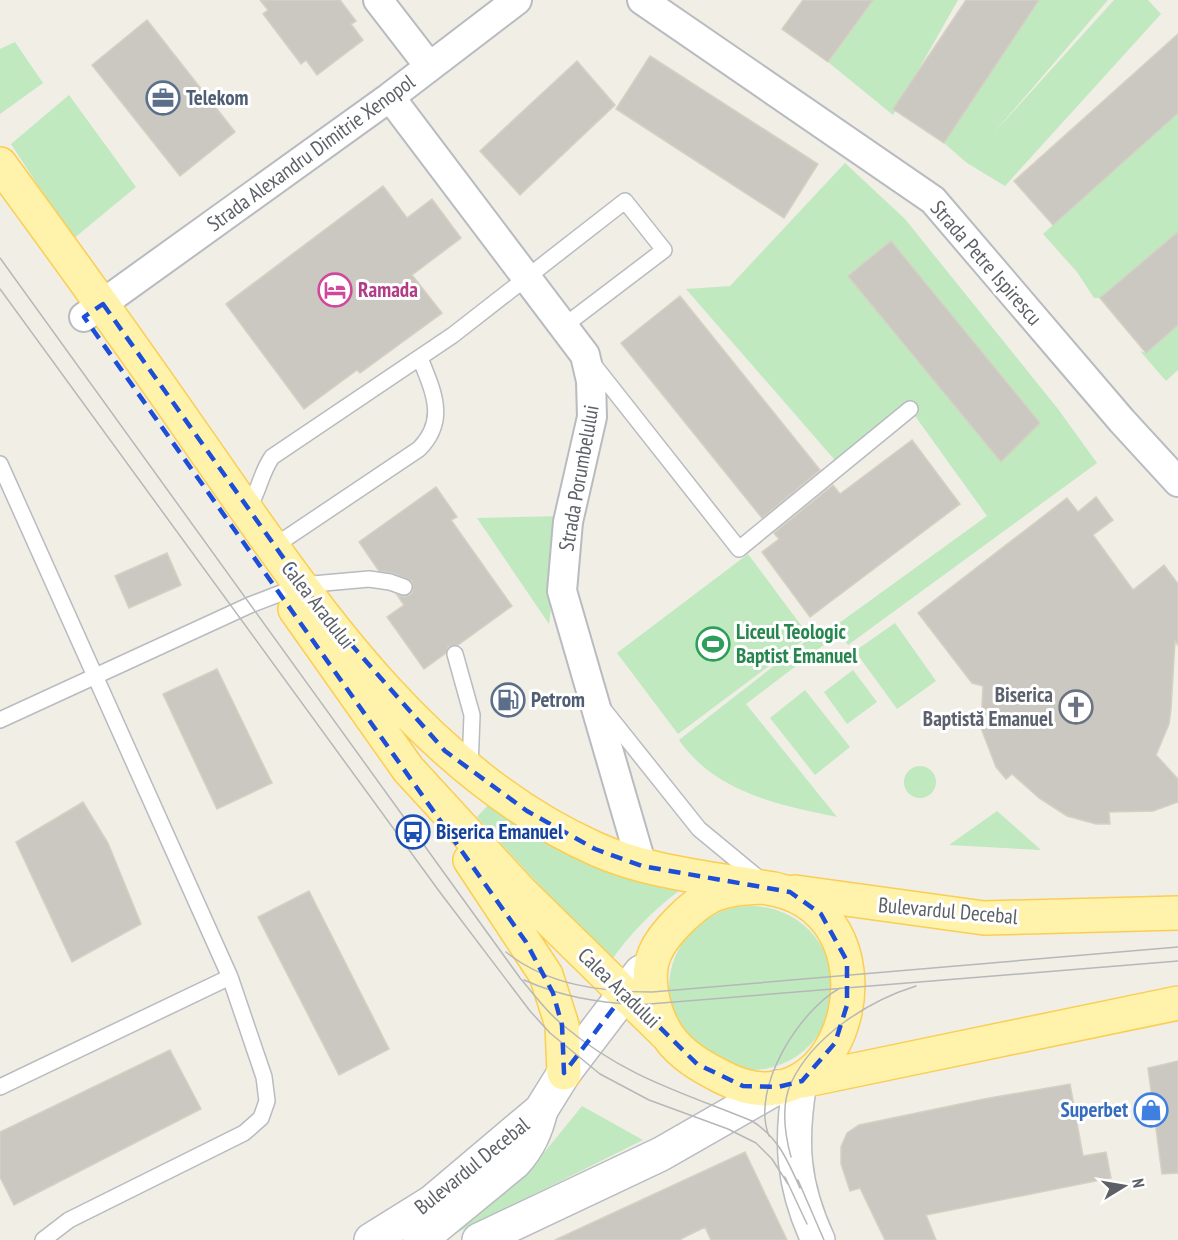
<svg xmlns="http://www.w3.org/2000/svg" width="1178" height="1240" font-family="'PT Sans Narrow',sans-serif">
<rect width="100%" height="100%" fill="#f0eee5"/>
<!-- green -->
<path fill="#c0e9c0" fill-rule="evenodd" d="M873 0H958L893 115 828 62Z
M1039 0H1108L993 134 1114 0H1148L1161 14 1005 186 967 163 944 143Z
M15 42 43 83 0 114V49Z
M69 95 136 187 73 239 11 144Z
M1178 113V232L1100 298H1094L1077 272 1043 234Z
M845 163 905 219 1058 409 1097 463 848 645 835 626 987 516 910 409 840 466 686 289 730 286ZM891 241 1040 423 1001 462 848 276Z
M1178 325V370L1166 381 1140 351 1146 353Z
M562 516 549 624 477 518Z
M748 554 809 636 678 734 617 653Z
M895 623 936 681 897 709 855 651Z
M824 627 833 638 746 704 837 817C778 805 715 792 679 740Z
M853 670 877 702 847 724 824 692Z
M805 690 850 747 815 775 770 718Z
M904 782a16 16 0 1 1 32 0a16 16 0 1 1-32 0Z
M490 803 533 834 590 866 680 890C651 912 631 933 610 962L477 817Z
M997 811 1041 850 949 845Z
M669 988a82 82 0 1 1 164 0a82 82 0 1 1-164 0Z
M582 1106 643 1140 442 1240 530 1170Z"/>
<!-- building -->
<path fill="#cbc8c2" stroke="#d6d0c3" stroke-width="1.5" d="M260 0H340L356 21 351 24 363 40 317 75 306 60 301 64 263 14 268 10Z
M803 0H873L828 62 782 29Z
M966 0H1039L944 143 893 109Z
M147 20 235 132 180 176 92 65Z
M1178 34V113L1053 225 1014 181Z
M650 56 818 164 784 218 616 109Z
M577 61 615 105 520 195 480 151Z
M383 186 407 218 432 199 461 238 412 275 442 313 360 373 357 370 304 409 226 304Z
M1178 232V325L1146 353 1100 298Z
M891 241 1040 423 1001 462 848 276Z
M680 296 820 470 762 518 621 343Z
M912 440 960 504 810 617 762 552 779 539 774 533 833 485 840 494Z
M436 487 457 517 451 520 512 606 458 645 448 647 446 653 424 669 387 617 404 605 397 595 405 597 411 594 413 590 412 581 393 573 379 571 359 542Z
M1096 497 1113 520 1093 535 1133 590 1164 565 1178 584V645L1175 641 1171 709 1169 724 1156 755 1178 779V802L1153 811 1109 812 1110 824H1096L1067 816 1039 798 1012 774 1006 779 996 767 981 728 983 686 972 683 918 613 1067 498 1078 512Z
M167 553 181 585 129 608 115 576Z
M217 669 272 783 217 809 163 694Z
M83 802 108 843 141 924 72 962 16 842Z
M309 891 389 1049 339 1075 258 917Z
M170 1050 201 1109 14 1205 0 1177V1132Z
M1178 1061V1173L1162 1174 1148 1068Z
M1070 1084 1083 1156 1106 1152 1111 1178 926 1215 936 1240H885L860 1188 850 1191 841 1164V1147L847 1133 859 1125 984 1099Z
M745 1152 787 1240H711L705 1227 679 1240H555Z"/>
<g fill="none" stroke-linecap="round" stroke-linejoin="round">
<!-- service casing -->
<g stroke="#b8bbc0" stroke-width="18">
<path id="service" d="M593 364 739 549 910 409
M0 464 230 977 264 1077 267 1101 261 1118 244 1133 69 1220 43 1240
M247 510C259 493 260 474 272 457L453 335 625 201 664 250 564 326
M273 547 419 449C448 420 433 391 420 358
M455 654 472 715 470 768
M604 710 699 829 762 881
M0 720 250 605 302 585 369 579 390 582 404 587
M0 1087 230 977"/>
</g>
<!-- minor casing -->
<g stroke="#b8bbc0" stroke-width="32">
<path id="minor" d="M378 0 429 66
M642 0 933 200 1122 421 1178 482
M390 97 585 355 591 381 592 417 568 522 562 591 642 866
M84 317 390 97 517 0"/>
</g>
<!-- tertiary casing -->
<g stroke="#b8bbc0" stroke-width="36">
<path id="tertiary" d="M800 1082C790 1141 792 1184 818 1240
M420 1240 515 1162C529 1146 536 1131 541 1110"/>
</g>
<!-- secondary casing -->
<g stroke="#b8bcc2" stroke-width="36">
<path id="secondary" d="M371 1240 432 1202 541 1110 564 1073 641 972
M479 1240 661 1154 778 1087"/>
</g>
<!-- primary casing -->
<g stroke="#fbce53" stroke-width="36">
<path id="primary" d="M0 164C66 254 131 344 194 435 303 590 416 769 596 849 647 872 705 877 760 887
M295 609 408 769 521 892 668 1036
M470 860 546 975 562 1025 564 1073
M760 887C908 901 851 1145 722 1077 702 1067 681 1055 668 1036 654 1015 644 978 655 953 663 934 692 905 711 896 727 889 743 888 760 887Z
M795 892 984 918 1178 913
M802 1081 1178 1003"/>
</g>
<!-- service -->
<use href="#service" stroke="#fff" stroke-width="15"/>
<!-- minor -->
<use href="#minor" stroke="#fff" stroke-width="28"/>
<!-- tertiary -->
<use href="#tertiary" stroke="#fff" stroke-width="33"/>
<!-- secondary -->
<use href="#secondary" stroke="#fff" stroke-width="33"/>
<!-- primary -->
<use href="#primary" stroke="#fff2ab" stroke-width="33"/>
<!-- tram -->
<path stroke="#b6b7b8" stroke-width="1.5" d="M0 258 520 978C534 994 547 1013 564 1026 625 1077 681 1092 752 1121 778 1137 788 1161 800 1188
M0 289 439 891 530 1011 550 1033 600 1074 649 1100 728 1129 756 1143 772 1159 788 1184
M506 952C547 985 601 992 652 992L1178 947
M524 980C562 997 596 1002 637 1005L1178 961
M769 1136C750 1088 799 1011 840 988
M791 1157C785 1135 781 1105 791 1083 813 1036 868 1001 916 986
M785 1177 807 1224
M798 1180 824 1240"/>
</g>
<!-- marked area -->
<path fill="none" stroke="#1d4ed8" stroke-width="4.5" stroke-dasharray="12 8" stroke-linejoin="round" d="M103 304 319 608 445 751 527 811 595 849 642 866 790 892 821 914 847 961V1005L835 1043 802 1081 778 1087 743 1086 697 1064 625 993 564 1073 562 1025 553 993 526 942 84 317Z"/>
<!-- icons -->
<defs>
<g id="office-ring" transform="scale(1.725)"><circle r="9.5" fill="#fff" stroke="#5c6f8a" stroke-width="1.5"/><path d="M-6-3h4V-5.5h4V-3h4V5H-6ZM-1-4.5V-3h2v-1.5ZM-6 0V1H6V0Z" fill="#5c6f8a"/></g>
<g id="hotel-ring" transform="scale(1.725)"><circle r="9.5" fill="#fff" stroke="#d1479c" stroke-width="1.5"/><path d="M-6-4.5h1.5V1H6V5H4.5V3h-9V5H-6ZM-4 0a1.8 1.8 0 1 1 3.6 0ZM.5 0V-2.5h3Q6-2.5 6 0Z" fill="#d1479c"/></g>
<g id="stadium-ring" transform="scale(1.725)"><circle r="9.5" fill="#fff" stroke="#2e9e5b" stroke-width="1.5"/><path d="M0-5a6.5 5 0 1 0 0 10a6.5 5 0 1 0 0-10ZM-3.5-1.8h7v3.6h-7Z" fill="#2e9e5b"/></g>
<g id="fuel-ring" transform="scale(1.725)"><circle r="9.5" fill="#fff" stroke="#5c6f8a" stroke-width="1.5"/><path d="M-5.5-6h7V0h2V4h1.3V-2.5L3-4.5l.8-.8L6-3V5H2.5V1h-1V6h-7ZM-4.2-4.7v3.2H.2V-4.7Z" fill="#5c6f8a"/></g>
<g id="church-ring" transform="scale(1.725)"><circle r="9.5" fill="#fff" stroke="#6b7280" stroke-width="1.5"/><path d="M-1.2-6h2.4v3.5h3.3v2.4h-3.3V6h-2.4V-.1h-3.3v-2.4h3.3Z" fill="#6b7280"/></g>
<g id="bus-ring" transform="scale(1.725)"><circle r="9.5" fill="#fff" stroke="#1a4fb4" stroke-width="1.5"/><path d="M-5-6H5V4H4V6H2V4H-2V6H-4V4H-5ZM-3.5-4V0h7V-4ZM-3.5 1.2v1.5H-2V1.2ZM2 1.2v1.5H3.5V1.2Z" fill="#1a4fb4"/></g>
<g id="shop-ring" transform="scale(1.725)"><circle r="9.5" fill="#fff" stroke="#3f7fe0" stroke-width="1.5"/><path d="M-5-2.5h2.3a2.7 3.5 0 0 1 5.4 0H5L5.5 6h-11ZM-1.5-2.5h3a1.5 2.3 0 0 0-3 0Z" fill="#3f7fe0"/></g>
</defs>
<g fill-rule="evenodd">
<use href="#office-ring" x="163" y="98"/>
<use href="#hotel-ring" x="335" y="290"/>
<use href="#stadium-ring" x="713" y="644"/>
<use href="#fuel-ring" x="508" y="700"/>
<use href="#church-ring" x="1076" y="707"/>
<use href="#bus-ring" x="413" y="832"/>
<use href="#shop-ring" x="1151" y="1110"/>
</g>
<g text-anchor="middle" stroke-width="6" stroke-linejoin="round" paint-order="stroke">
<!-- service labels -->
<g font-size="21" font-weight="bold" fill="#4e5e75" stroke="#fff" text-anchor="start">
<text x="186" y="105">Telekom</text>
<text x="531" y="707">Petrom</text>
</g>
<!-- street labels -->
<g font-size="21" fill="#5d6167" stroke="#fff">
<text transform="translate(311 153) rotate(-36)" y="7">Strada Alexandru Dimitrie Xenopol</text>
<text transform="translate(986 263) rotate(49)" y="7">Strada Petre Ispirescu</text>
<text transform="translate(579 478) rotate(-80)" y="7">Strada Porumbelului</text>
<text transform="translate(318 605) rotate(52)" y="7">Calea Aradului</text>
<text transform="translate(948 911) rotate(5)" y="7">Bulevardul Decebal</text>
<text transform="translate(619 988) rotate(44)" y="7">Calea Aradului</text>
<text transform="translate(472 1166) rotate(-39)" y="7">Bulevardul Decebal</text>
</g>
<!-- hotel labels -->
<g font-size="21" font-weight="bold" fill="#b23c85" stroke="#fff" text-anchor="start">
<text x="358" y="297">Ramada</text>
</g>
<!-- leisure labels -->
<g font-size="21" font-weight="bold" fill="#27864d" stroke="#fff" text-anchor="start">
<text x="736" y="639">Liceul Teologic<tspan x="736" dy="24">Baptist Emanuel</tspan></text>
</g>
<!-- worship labels -->
<g font-size="21" font-weight="bold" fill="#5b616d" stroke="#fff" text-anchor="end">
<text x="1053" y="702">Biserica<tspan x="1053" dy="24">Baptistă Emanuel</tspan></text>
</g>
<!-- transit labels -->
<g font-size="21" font-weight="bold" fill="#164399" stroke="#fff" text-anchor="start">
<text x="436" y="839">Biserica Emanuel</text>
</g>
<!-- shop labels -->
<g font-size="21" font-weight="bold" fill="#366cbe" stroke="#fff" text-anchor="end">
<text x="1128" y="1117">Superbet</text>
</g>
</g>
<!-- north arrow -->
<g transform="translate(1124 1186) rotate(79)" stroke="#ffffff" stroke-width="4.5" paint-order="stroke">
<path d="M0-4.5L10 22L0 15L-10 22Z" fill="#5d6167"/>
<text y="-9" font-size="16" font-weight="bold" text-anchor="middle" fill="#5d6167">N</text>
</g>
</svg>
